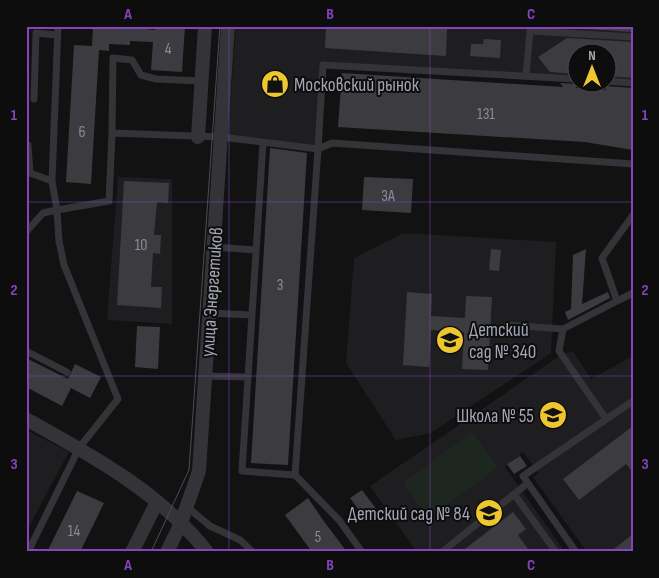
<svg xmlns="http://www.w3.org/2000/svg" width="659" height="578" font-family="'Sofia Sans Condensed',sans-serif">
<rect width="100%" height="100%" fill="#121213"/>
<!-- built -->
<path fill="#1e1e20" d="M236 26H633V86L584 83 606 82V52H576V82L321 62 316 146 228 135Z
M118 177 172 179V324L107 320Z
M403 233 556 242 551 353 431 433 396 440 346 363 354 258Z
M573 351 591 379 633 356V552H587L533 477 539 473 523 452 505 467 565 552H417L370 486 561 355Z
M26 430 69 452 26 532Z"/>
<!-- green -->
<path fill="#1e2620" d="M472 432 498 467 429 518 403 483Z"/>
<!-- building -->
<path fill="#3c3c40" d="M93 26H134V28L155 30V26H185L182 72 151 70 153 42 130 41V45L109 44V51L99 50 91 184 66 182 74 45 92 46Z
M326 26 447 29 446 56 325 48Z
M570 26H633V32L570 28Z
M567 38 633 42V78L606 76V52H576V74L550 72 538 57Z
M484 39 501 40 500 58 470 56 471 44H483Z
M342 73 563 87 560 83 576 84V88L606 90V86L633 88V150L585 142 338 127Z
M270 148 307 153 288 465 251 463Z
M364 177 413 179 411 213 362 210Z
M124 181 169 183 168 203 157 202 154 235H161L160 254 153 253 151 287H162L161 308 117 305Z
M491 249 501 250 499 271 489 270Z
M586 249 582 304 608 292 610 298 568 320 565 312 571 309 573 255Z
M407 292 432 294 431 316 465 318 466 296 492 297 488 370 462 369 464 332 431 330 429 367 403 365Z
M137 326 160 327 158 369 135 367Z
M26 358 68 379 75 364 101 377 90 398 71 388 62 406 26 387Z
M633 426V472L626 464 579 500 563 479Z
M520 456 527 466 514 474 507 464Z
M362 490 380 514 368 522 350 498Z
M77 491 104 503 80 552H47Z
M308 498 323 520 347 552H312L285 515Z
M513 512 526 529 518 535 530 552H461Z
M633 534V552H610Z"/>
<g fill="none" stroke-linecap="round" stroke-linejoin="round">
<!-- lane -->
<path stroke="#333338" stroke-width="7" d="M526 75 530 31 633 37
M606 81 633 83
M34 99 36 33 57 35
M112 133 113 58 132 60 141 75 156 79 201 81
M28 145 30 173 52 181
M633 215 602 258 617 301 633 293
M26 232 43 213 57 210 52 181 58 26
M214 247 256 250
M209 313 252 315
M507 325 563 329
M26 351 67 372
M205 376 248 377 242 471 295 475 318 149 332 143 633 164
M248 377 263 143
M606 419 559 351 563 329 617 301
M295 475 339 520 362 552
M514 494 556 552
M187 507 210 526 240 540 253 552
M28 552 79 448 118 399 64 265 59 241 57 210 109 201 112 133 221 137 318 149 323 65 576 79
M442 552 528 483
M576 552 523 476 633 401"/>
<!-- street -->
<path stroke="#333338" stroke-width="14" d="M198 137 205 26
M26 419C91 455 160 492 207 552
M132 552 157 502
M167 552 181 523 199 471 228 26"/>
<!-- tram -->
<path stroke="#4c4d53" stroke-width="1" d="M151 552 189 470 220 26"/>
</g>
<!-- grid -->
<path fill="none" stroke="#8344bd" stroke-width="1" stroke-opacity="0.55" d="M229 26V552M430 26V552M26 202H633M26 376H633"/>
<!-- icons -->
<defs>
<g id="shop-disc" transform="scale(1.4375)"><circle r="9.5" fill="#eec62f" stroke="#0d0d0e"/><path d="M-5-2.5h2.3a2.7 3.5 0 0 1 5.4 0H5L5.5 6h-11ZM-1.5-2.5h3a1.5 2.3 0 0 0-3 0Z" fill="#111"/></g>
<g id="school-disc" transform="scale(1.4375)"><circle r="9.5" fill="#eec62f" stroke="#0d0d0e"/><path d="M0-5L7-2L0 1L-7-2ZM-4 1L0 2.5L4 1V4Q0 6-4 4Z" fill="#111"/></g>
</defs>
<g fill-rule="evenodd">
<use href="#shop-disc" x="275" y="84"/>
<use href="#school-disc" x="450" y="340"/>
<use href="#school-disc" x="553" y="415"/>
<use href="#school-disc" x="489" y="513"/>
</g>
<g text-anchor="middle" stroke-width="4" stroke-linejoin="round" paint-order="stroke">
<!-- number labels -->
<g font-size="16" fill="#898c97">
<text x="168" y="54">4</text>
<text x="486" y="119">131</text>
<text x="82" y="137">6</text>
<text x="388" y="201">3А</text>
<text x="141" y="250">10</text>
<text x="280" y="290">3</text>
<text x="74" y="536">14</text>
<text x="318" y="542">5</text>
</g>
<!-- poi labels -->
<g font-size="19" fill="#a3a6b4" stroke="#0d0d0e" text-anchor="start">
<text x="294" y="91">Московский рынок</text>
<text x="469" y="336">Детский<tspan x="469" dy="22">сад № 340</tspan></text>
<text x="534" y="422" text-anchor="end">Школа № 55</text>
<text x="470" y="520" text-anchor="end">Детский сад № 84</text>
</g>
<!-- street labels -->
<g font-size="19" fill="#a3a6b4" stroke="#0d0d0e">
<text transform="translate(211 292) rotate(-86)" y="7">улица Энергетиков</text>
</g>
</g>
<!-- border -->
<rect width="659" height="578" fill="none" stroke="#0d0d0e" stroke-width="55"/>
<!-- north arrow -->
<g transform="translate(592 68)"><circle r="24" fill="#0d0d0e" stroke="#494a50"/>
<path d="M0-4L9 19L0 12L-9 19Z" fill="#eec62f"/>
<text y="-8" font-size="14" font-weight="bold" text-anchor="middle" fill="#a3a6b4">N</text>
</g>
<rect x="28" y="28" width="604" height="522" fill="none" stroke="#8344bd" stroke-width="2"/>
<g font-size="16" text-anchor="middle" font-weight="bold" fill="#8344bd">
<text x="128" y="19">A</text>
<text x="330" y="19">B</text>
<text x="531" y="19">C</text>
<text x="14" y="120">1</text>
<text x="645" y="120">1</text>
<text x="14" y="295">2</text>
<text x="645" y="295">2</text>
<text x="14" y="469">3</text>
<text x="645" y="469">3</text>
<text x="128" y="570">A</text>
<text x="330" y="570">B</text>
<text x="531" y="570">C</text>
</g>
</svg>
